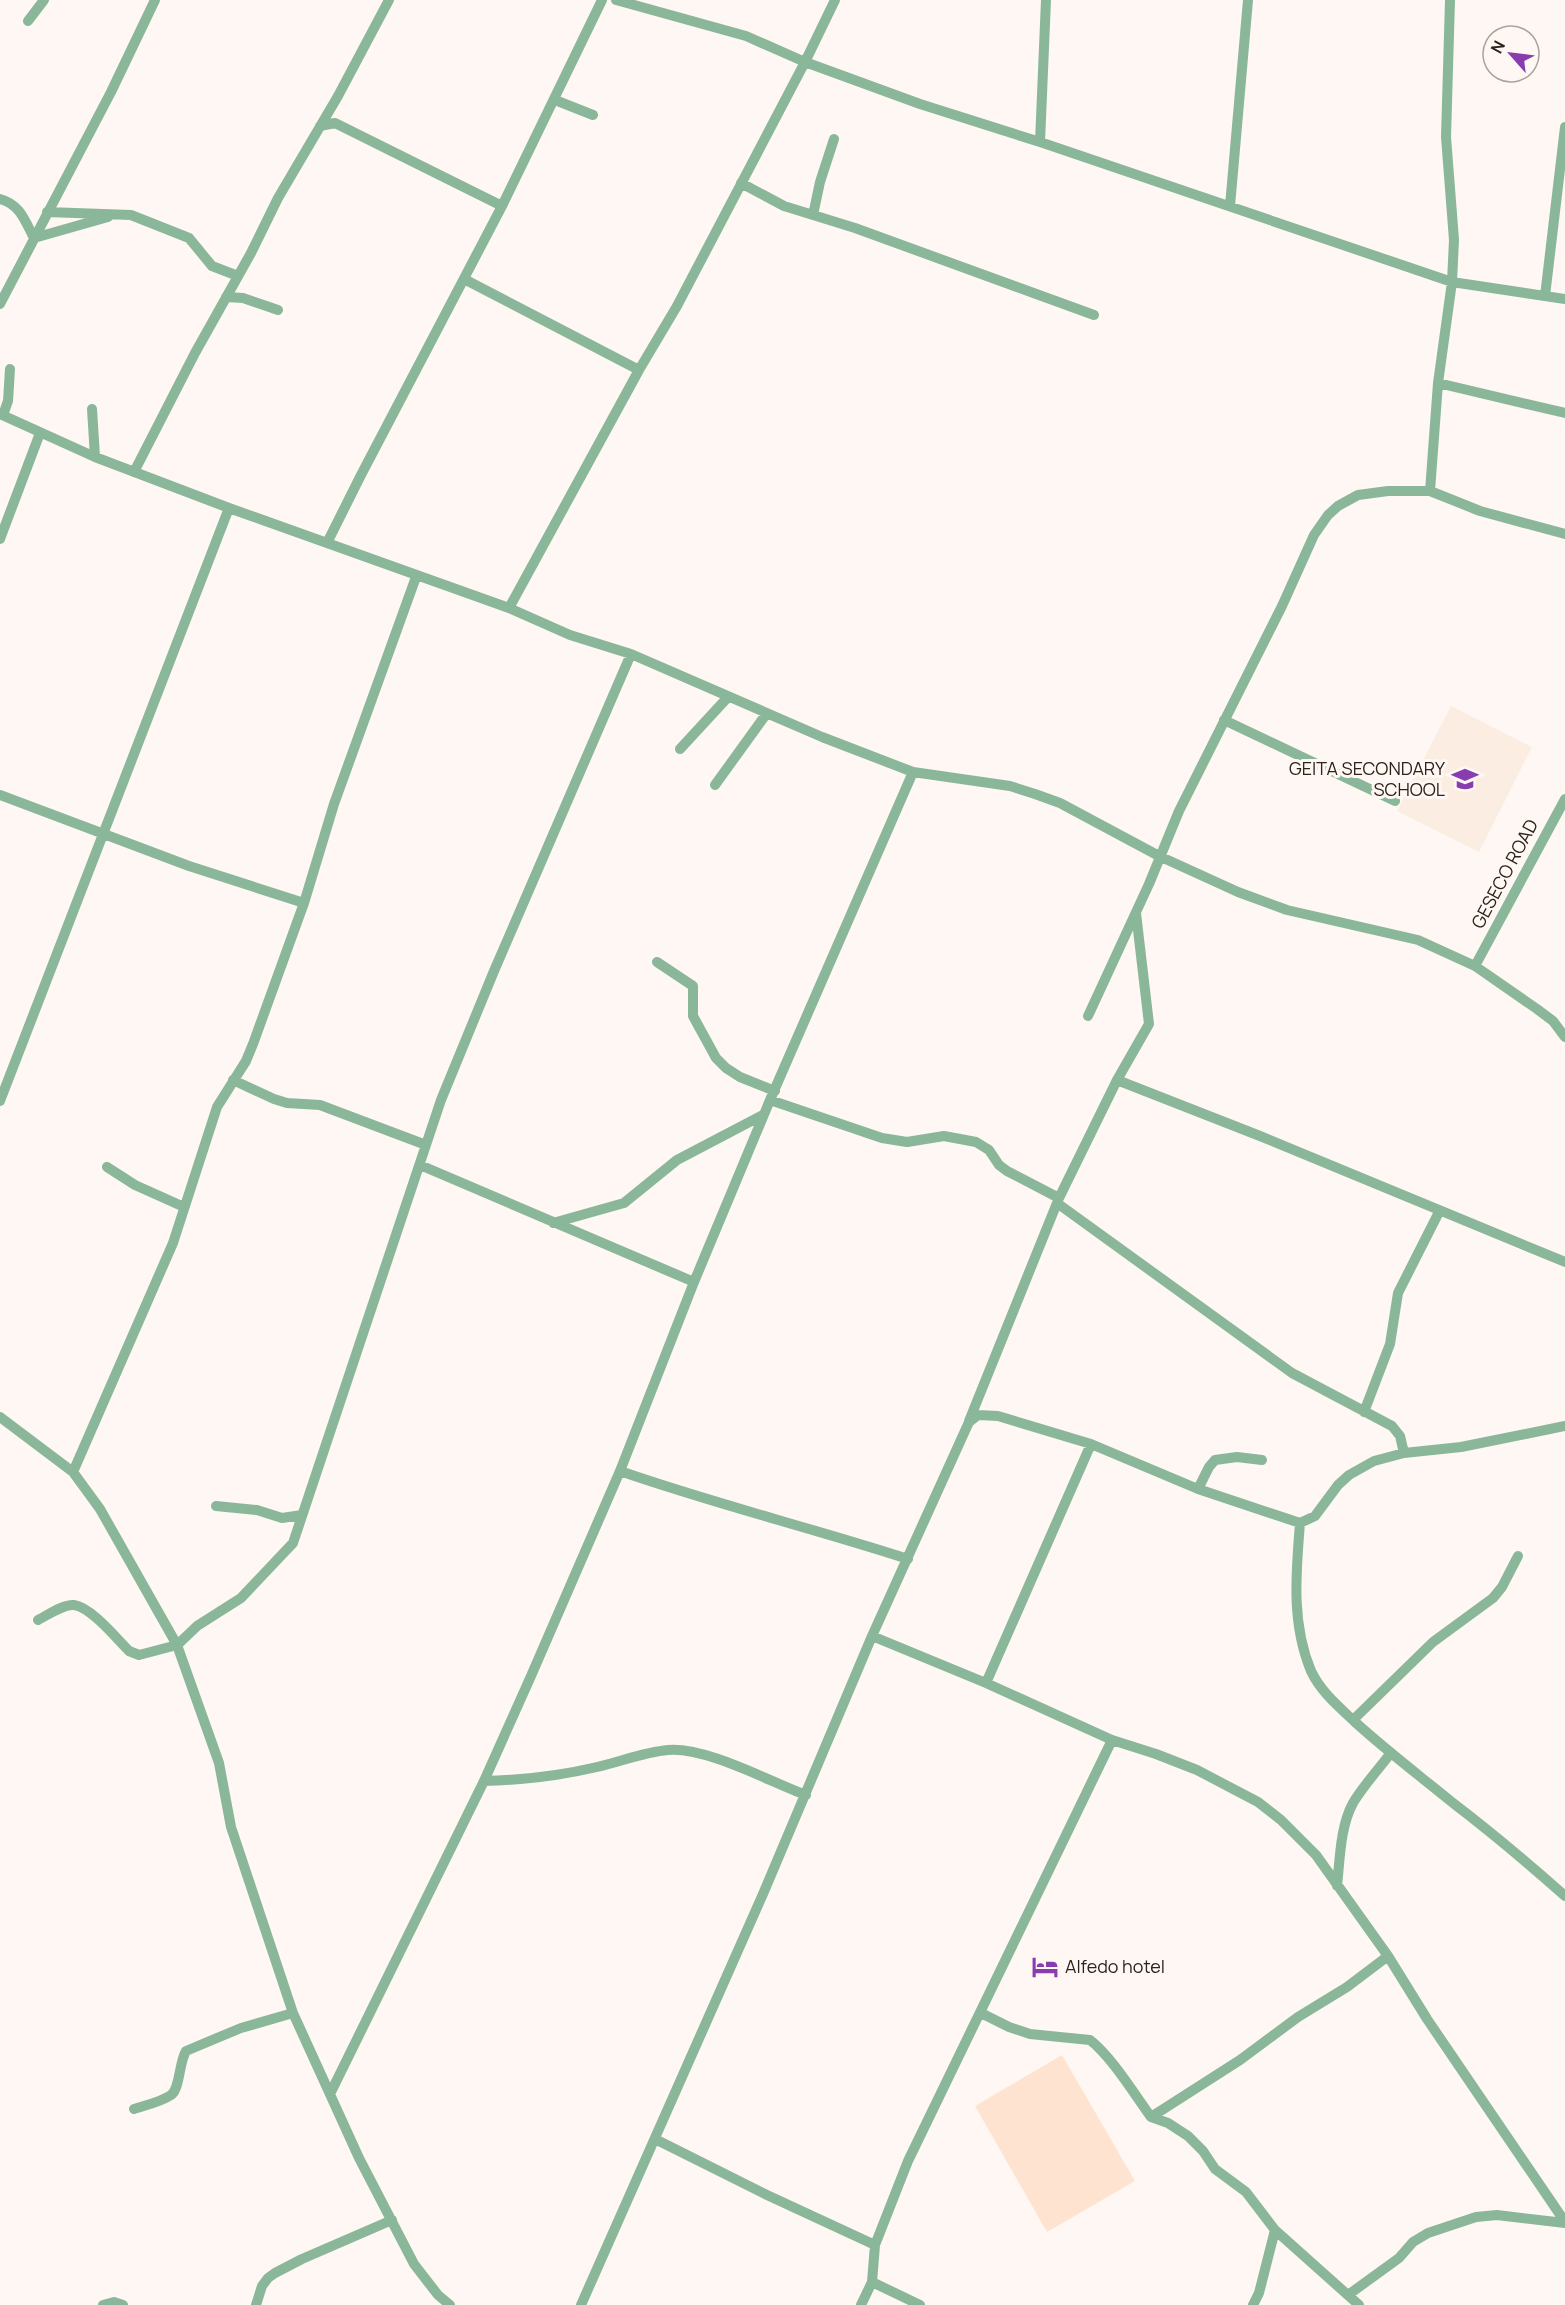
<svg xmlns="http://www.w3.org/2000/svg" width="1565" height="2305" font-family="Manrope,sans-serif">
<rect width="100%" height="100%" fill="#fef7f3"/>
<!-- built -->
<path fill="#fbede2" d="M1451 706 1532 747 1479 852 1397 811Z"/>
<!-- green -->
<path fill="#fee4d0" d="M1062 2055 1135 2181 1047 2232 975 2106Z"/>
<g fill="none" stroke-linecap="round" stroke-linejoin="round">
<!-- minor -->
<path stroke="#8ab799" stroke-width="10" d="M616 0 746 36 805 62 920 104 1040 142 1452 282 1565 299
M28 21 44 0
M555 100 593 115
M320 126 335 123 502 206
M1040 142 1046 0
M741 183 784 206 855 228 1094 315
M0 199C20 204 25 221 34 238L108 217
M1230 206 1248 0
M47 212 131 215 189 238 212 266 238 276
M813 215 820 182 834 139
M464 279 639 370
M1545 296 1565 127
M226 297 243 298 278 310
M0 304 111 92 155 0
M1438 383 1565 413
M92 409 95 457
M0 414 95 457 229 508 509 608 570 635 631 654 822 737 913 772 1010 786 1035 794 1060 803 1159 856 1238 892 1287 910 1418 940 1475 966 1537 1009 1553 1021 1565 1037
M3 415 8 401 10 369
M134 472 195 353 251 253 278 198 338 96 389 0
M1430 491 1438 383 1452 282 1454 240 1446 137 1450 0
M0 539 40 433
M327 543 361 475 502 206 602 0
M509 608 639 370 677 306 805 62 835 0
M1224 720 1395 801
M680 749 728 697
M715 785 767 713
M0 795 189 866 304 903
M657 962 693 986V1016L716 1058 726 1068 740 1077 775 1091
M1475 966 1565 799
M1088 1016 1149 884 1179 811 1282 606 1314 535 1328 515 1338 506 1358 495 1388 491H1430L1480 511 1565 534
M233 1080 274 1099 287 1103 320 1105 426 1145
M1117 1080 1260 1136 1565 1262
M770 1100 882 1138 907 1142 944 1136 976 1142 989 1150 999 1165 1007 1171 1059 1198
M0 1101 229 508
M420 1165 694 1282
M107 1167 135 1185 184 1207
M1057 1203 1292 1373 1392 1426 1400 1436 1404 1453
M553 1223 624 1203 677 1160 763 1115
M1364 1412 1390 1344 1398 1293 1439 1212
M0 1417 73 1472 100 1509 177 1645 219 1763 231 1827 293 2013 359 2158 414 2264 438 2295 450 2305
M969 1421 1059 1198 1117 1080 1149 1024 1136 913
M620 1471C715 1504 812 1528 908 1559
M73 1472 173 1243 217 1107 246 1061 253 1044 304 903 334 804 416 577
M1198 1489 1209 1467 1215 1460 1237 1457 1262 1460
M216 1506 257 1510 282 1518 302 1515
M1300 1523C1296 1573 1291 1623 1311 1671 1321 1692 1338 1706 1355 1722 1387 1751 1420 1776 1453 1803 1491 1832 1529 1864 1565 1896
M38 1620C48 1615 63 1604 74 1605 91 1607 117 1639 129 1651L139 1655 177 1645 197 1626 241 1598 293 1543 441 1100 494 971 631 654
M872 1636 986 1683 1112 1740 1156 1754 1197 1770 1258 1802 1281 1820 1316 1855 1388 1956 1427 2019 1565 2222
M986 1683 1091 1444
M1353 1720 1433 1642 1493 1598 1502 1587 1518 1556
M484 1781C522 1780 559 1776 597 1767 620 1762 644 1752 668 1750 707 1747 768 1781 806 1795
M1337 1886C1340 1859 1340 1827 1353 1803 1363 1786 1378 1770 1390 1754
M981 2013 1009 2027 1030 2034 1090 2040C1111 2056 1135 2095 1151 2117L1240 2060 1298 2017 1347 1987 1388 1956
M330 2094 484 1781 531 1676 620 1471 694 1282 770 1100 913 772
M134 2109C146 2105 161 2102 171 2095 180 2089 179 2062 186 2051L241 2028 293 2013
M1151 2117 1168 2123 1188 2136 1203 2151 1215 2169 1246 2192 1275 2230 1359 2305
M655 2139 767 2195 875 2245
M872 2282 920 2305
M1348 2295 1399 2258 1413 2242 1428 2233 1476 2217 1497 2215 1565 2223
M103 2305 114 2302 123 2305
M256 2305 262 2286 268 2278 275 2273 302 2259 392 2220
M581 2305 763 1894 872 1636 969 1422 978 1415 998 1416 1091 1444 1198 1489 1300 1523 1315 1516 1338 1485 1349 1475 1374 1461 1404 1453 1461 1447 1565 1426
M861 2305 872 2282 875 2245 908 2161 1112 1740
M1253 2305 1259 2293 1275 2230"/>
</g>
<!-- icons -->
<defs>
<g id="school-bare" transform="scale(2.07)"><path d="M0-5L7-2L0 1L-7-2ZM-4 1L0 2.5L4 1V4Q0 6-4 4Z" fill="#883cad" stroke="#fef7f3" stroke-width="2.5" paint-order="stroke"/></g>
<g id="hotel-bare" transform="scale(2.07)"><path d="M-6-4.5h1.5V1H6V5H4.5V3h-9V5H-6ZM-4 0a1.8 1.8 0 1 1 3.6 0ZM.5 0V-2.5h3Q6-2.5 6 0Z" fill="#883cad" stroke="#fef7f3" stroke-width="2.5" paint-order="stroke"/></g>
</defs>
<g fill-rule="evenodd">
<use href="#school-bare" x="1465" y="779"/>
<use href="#hotel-bare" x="1045" y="1967"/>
</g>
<g text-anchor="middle" stroke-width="6" stroke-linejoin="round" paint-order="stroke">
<!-- poi labels -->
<g font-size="18" fill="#2e231b" stroke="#fef7f3" text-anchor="end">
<text x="1445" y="775">GEITA SECONDARY<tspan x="1445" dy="21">SCHOOL</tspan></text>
<text x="1065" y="1973" text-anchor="start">Alfedo hotel</text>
</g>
<!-- street labels -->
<g font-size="18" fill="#2e231b" stroke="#fef7f3">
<text transform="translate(1505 874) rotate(-62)" y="6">GESECO ROAD</text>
</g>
</g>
<!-- north arrow -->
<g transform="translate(1511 54) rotate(298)"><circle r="28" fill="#fef7f3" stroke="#aba29d" stroke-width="1.5"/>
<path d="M0-4.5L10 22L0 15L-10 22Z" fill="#883cad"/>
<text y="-9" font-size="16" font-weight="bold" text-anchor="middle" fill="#2e231b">N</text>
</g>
</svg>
